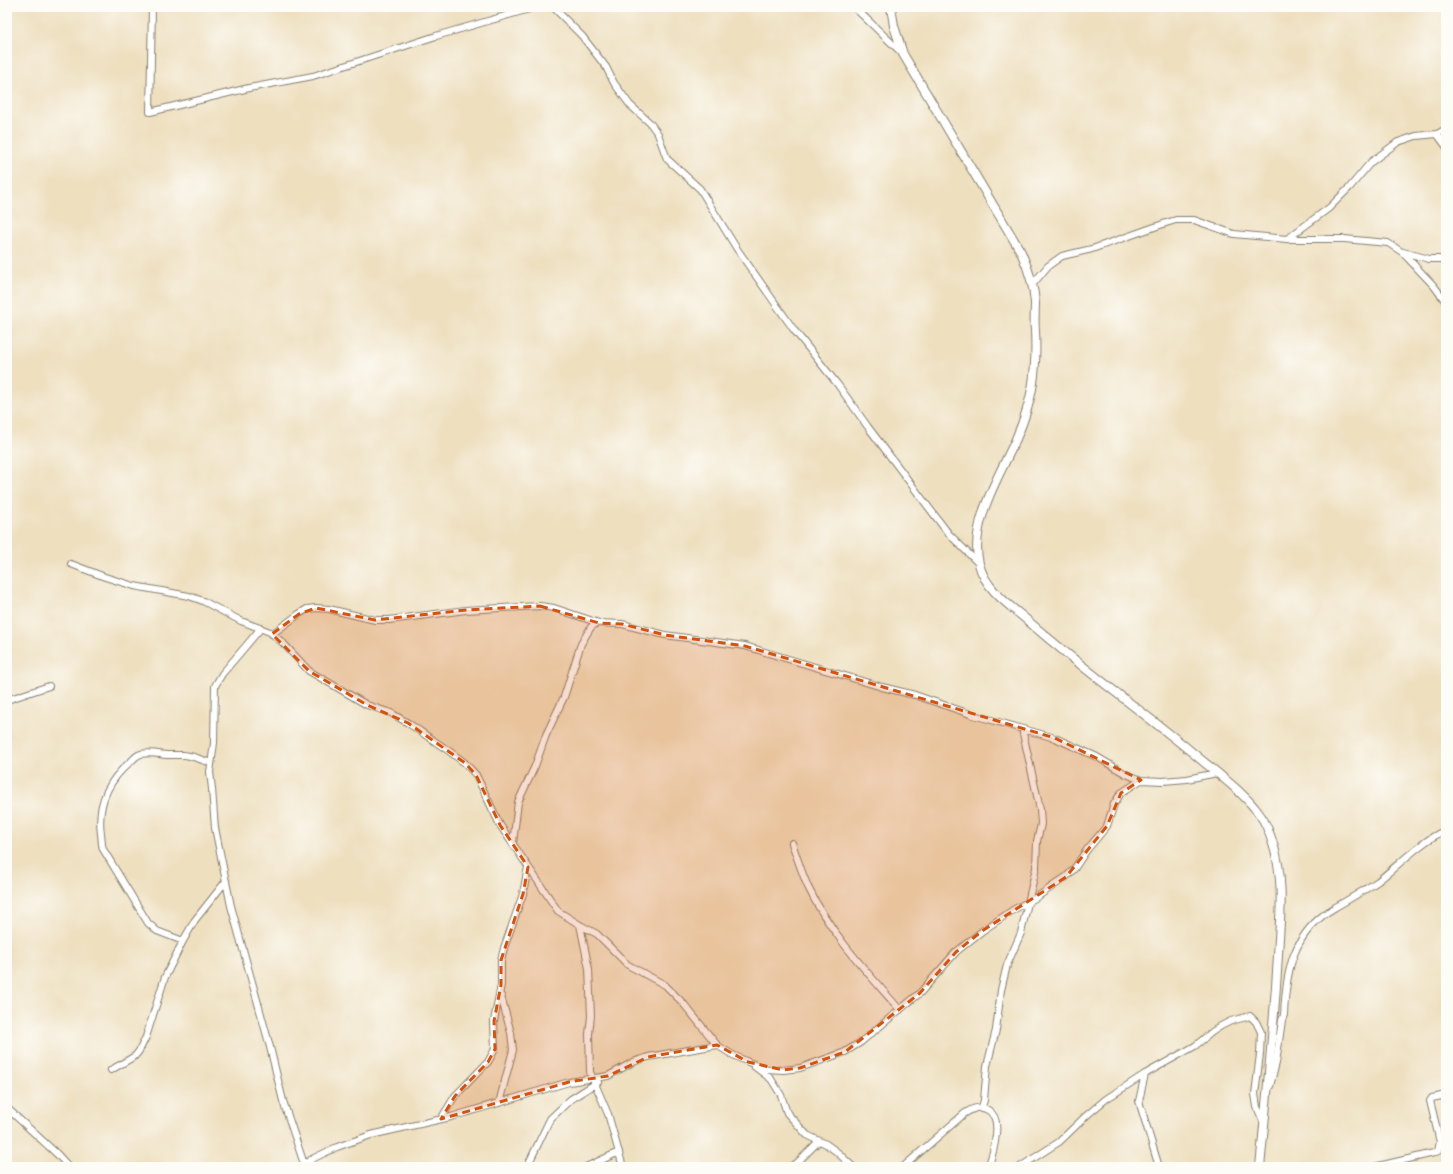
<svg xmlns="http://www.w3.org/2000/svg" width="1453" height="1174" font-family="Mali,sans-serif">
<rect width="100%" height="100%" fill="#fdfcf7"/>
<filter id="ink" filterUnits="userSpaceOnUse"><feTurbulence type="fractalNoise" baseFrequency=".025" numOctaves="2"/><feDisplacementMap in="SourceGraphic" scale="8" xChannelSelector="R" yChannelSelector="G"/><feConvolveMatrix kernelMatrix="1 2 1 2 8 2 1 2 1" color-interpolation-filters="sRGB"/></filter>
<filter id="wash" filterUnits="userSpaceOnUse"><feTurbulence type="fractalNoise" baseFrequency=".012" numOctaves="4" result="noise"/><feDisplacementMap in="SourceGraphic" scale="16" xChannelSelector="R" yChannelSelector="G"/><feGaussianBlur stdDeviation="0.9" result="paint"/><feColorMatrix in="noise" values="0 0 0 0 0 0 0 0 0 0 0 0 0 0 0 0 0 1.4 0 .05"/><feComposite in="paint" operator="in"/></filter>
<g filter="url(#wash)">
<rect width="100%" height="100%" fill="#eedfbf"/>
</g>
<g filter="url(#ink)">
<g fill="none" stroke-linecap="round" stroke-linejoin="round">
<!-- street casing -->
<g stroke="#857e6e" stroke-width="8">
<path id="street" d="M152 7 150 112 249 88 313 76 436 36 536 7
M553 7 582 36 606 67 614 83 630 105 650 123 658 134 667 159 700 189 737 249 794 330 838 385 868 427 948 533 979 564
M854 7 902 53
M1437 134 1446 146
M1287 239 1329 208 1350 187 1371 162 1398 142 1416 136 1437 134 1446 129
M1403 252 1429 259H1446
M1032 285 1048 266 1062 256 1092 249 1166 223 1176 220H1194L1234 234 1287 239H1344L1388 243 1402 252 1434 286 1446 302
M71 564 105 577 134 586 189 596 203 601 241 621 270 632 283 643 309 671 367 705 391 713 408 723 449 751 465 763 476 775 500 825 558 911 580 925 597 934 628 965 665 985 683 1003 717 1045 731 1054 748 1062 767 1069 783 1070 800 1068 845 1052 861 1042 920 993 956 952 982 931 1013 910 1037 897 1066 877 1074 869 1086 851 1107 826 1114 804 1121 793 1141 780
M261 628 222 674 215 686 214 743 210 772 212 789 215 828 231 906 270 1047 283 1101 305 1167
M272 634 299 614 307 609 316 608 329 609 375 620H389L466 610 540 606 554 608 599 623
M7 700 49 686
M513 843 518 802 535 766 546 735 564 697 581 644 591 627 597 623 622 624 665 635 745 646 882 687 915 695 970 714 1055 738 1097 757 1126 774 1141 780 1163 781 1187 779 1217 773
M792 843C797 858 802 873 808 887 830 933 867 972 900 1010
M580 925 589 969 591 1016 589 1034 590 1072 608 1114 623 1167
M183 941 157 931 148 923 103 849C101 843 102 839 101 834 97 805 107 782 129 763 133 760 136 755 141 754 149 752 158 754 166 755 172 755 178 755 184 755 194 756 202 760 211 763
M754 1066 771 1079 781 1095 787 1113 807 1135 826 1144 837 1152 853 1167
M111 1070 135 1056 139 1051 146 1037 165 977 183 941 195 920 226 881
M1145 1074 1139 1101 1159 1167
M1270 1086 1276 1063 1282 1020 1284 1015C1286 970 1293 932 1334 908 1349 899 1364 891 1378 881 1400 864 1421 841 1446 830
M499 1103 513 1050 511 1033 501 996
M982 1107 984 1100 987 1066 996 1030 1001 990 1007 965 1021 933 1036 868 1037 841 1041 824 1040 809 1022 729
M7 1108 57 1154 69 1167
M441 1119 455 1096 488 1062 495 1049 494 1021 501 985V960L504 948 523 894 528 867
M301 1167 312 1159 337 1147 371 1135 451 1117 569 1082 608 1076 633 1062 648 1057 717 1045
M527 1167 550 1119 571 1099 598 1082
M586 1167 619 1152
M789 1167 797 1163 819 1141
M903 1167 964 1114C983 1100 999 1111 996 1134 995 1145 992 1157 988 1167
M1020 1167 1059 1142 1086 1116 1106 1099 1145 1074 1195 1046 1212 1032 1221 1026 1231 1021 1250 1016 1256 1022 1261 1032 1260 1054 1255 1094 1257 1107 1263 1121
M1374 1167 1434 1153 1438 1151 1440 1142 1430 1101 1432 1098 1446 1095"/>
</g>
<!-- secondary casing -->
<g stroke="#857e6e" stroke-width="10">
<path id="secondary" d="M891 7 894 26 903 54 1021 252C1028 268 1034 285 1035 303 1035 312 1034 321 1035 330 1037 372 1033 400 1016 439 1000 475 969 523 979 564 985 589 1009 605 1027 620 1080 667 1138 708 1193 753 1214 771 1244 792 1260 815 1266 823 1270 834 1273 844 1285 880 1280 917 1278 955 1274 1026 1267 1096 1260 1167"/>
</g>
<!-- street -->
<use href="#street" stroke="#fff" stroke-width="6"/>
<!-- secondary -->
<use href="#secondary" stroke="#fff" stroke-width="8"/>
</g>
</g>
<!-- marked area -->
<path fill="#d4530e" fill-opacity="0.2" stroke="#d4530e" stroke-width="3" stroke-dasharray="8 5" stroke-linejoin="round" d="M540 606 599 623 622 624 665 635 745 646 1055 738 1141 780 1121 793 1107 826 1066 877 982 931 956 952 920 993 845 1052 800 1068 783 1070 748 1062 717 1045 648 1057 608 1076 569 1082 441 1119 455 1096 488 1062 495 1049 494 1021 501 985V960L523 894 528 867 500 825 476 775 465 763 408 723 367 705 309 671 272 634 299 614 316 608 375 620 466 610Z"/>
<!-- margin -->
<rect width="1453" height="1174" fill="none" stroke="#fdfcf7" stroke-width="24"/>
</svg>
